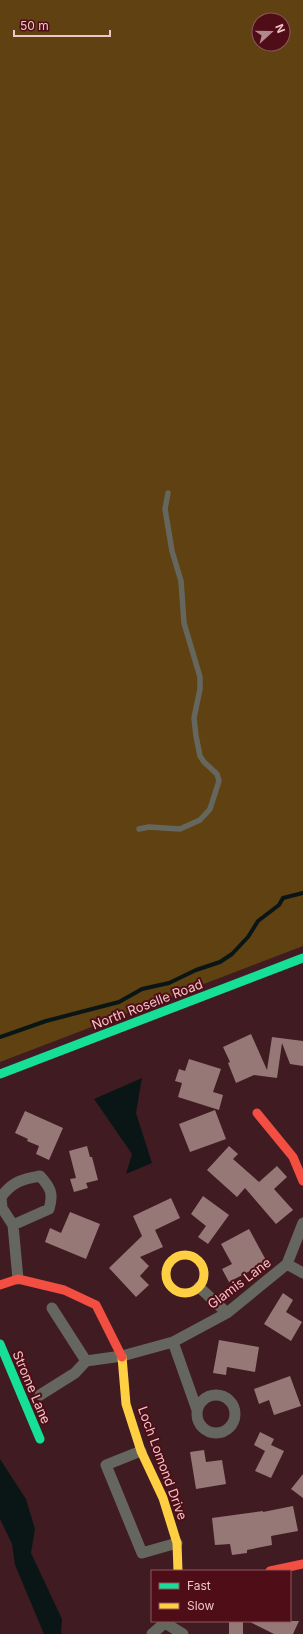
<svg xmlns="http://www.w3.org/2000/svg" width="303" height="1634" font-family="Inter,sans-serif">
<rect width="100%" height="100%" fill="#401c22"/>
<!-- green -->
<path fill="#604111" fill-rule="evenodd" d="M0 0H303V946L0 1062ZM259 20H283V44H259Z"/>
<!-- water -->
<path fill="#0a1616" d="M142 1078 136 1113 152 1163 126 1174 132 1154 94 1099Z
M0 1459 26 1499 35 1529 31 1553 62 1619 61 1634H44L15 1565 12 1544 0 1519Z"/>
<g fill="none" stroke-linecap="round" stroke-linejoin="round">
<!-- stream -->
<path stroke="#0a1616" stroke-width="4" d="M0 1037 46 1021 119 1002 142 989 169 983 196 970 220 962 232 954 248 937 258 921 279 905 283 898 303 893"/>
</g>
<!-- building -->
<path fill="#967876" d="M251 1034 267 1070 272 1037 303 1041V1066L290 1064 282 1043 277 1078 254 1075 236 1083 228 1063 230 1062 223 1047Z
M189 1059 221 1069 213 1092 223 1095 219 1110 178 1097 182 1083 175 1081 179 1069 185 1071Z
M215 1110 226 1139 190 1152 179 1124Z
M25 1111 63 1128 49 1160 36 1154 39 1146 27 1141 28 1139 15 1133Z
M87 1146 90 1157H92L98 1180 86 1183 88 1188 74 1192 70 1179 76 1178 69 1151Z
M229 1146 238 1154 233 1159 259 1182 277 1166 287 1177 274 1189 293 1210 276 1224 245 1188 237 1197 207 1170Z
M203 1196 229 1215 208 1244 198 1237 206 1226 191 1214Z
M171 1198 180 1218 155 1230 163 1247 140 1257 149 1266 140 1276 149 1285 136 1297 109 1268 142 1236 133 1216Z
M70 1212 100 1224 86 1259 45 1242 50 1228 61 1233Z
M249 1229 267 1262 229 1282 222 1269 232 1264 221 1244Z
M283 1293 293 1300 286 1312 302 1322 291 1341 264 1324Z
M219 1340 259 1347 255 1372 227 1367 226 1375 213 1373Z
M290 1376 301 1406 274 1415 269 1400 259 1404 254 1389Z
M260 1432 274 1439 271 1445 284 1451 271 1478 255 1471 265 1451 254 1445Z
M204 1450 206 1462 222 1460 226 1484 196 1489 190 1452Z
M303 1474V1498L291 1489Z
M293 1506 298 1531 271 1536 272 1545 247 1550V1553L232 1555 230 1544 215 1545 212 1518 263 1511V1512Z
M229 1621H243V1634H229Z
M248 1621H299L293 1634H274Z"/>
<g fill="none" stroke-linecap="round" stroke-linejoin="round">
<!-- lane -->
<path stroke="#65675e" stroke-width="5.5" d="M139 829 149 827 180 829 200 820 210 809 219 781 217 774 204 762 200 756 196 736 194 718 200 689V677L184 623 181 581 172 551 165 509 168 493"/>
<!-- street -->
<path stroke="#65675e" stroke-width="11" d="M13 1225 49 1209C54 1193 50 1187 40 1176 22 1179 12 1182 1 1197L2 1208 13 1225 18 1279
M287 1264 303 1273
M199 1287 227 1313
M52 1308 86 1361 122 1356 173 1342 227 1313 287 1264 303 1223
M173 1342 197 1410
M197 1414a19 19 0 1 1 38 0a19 19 0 1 1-38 0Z
M40 1395 75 1373 86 1361
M141 1451 106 1465 142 1553 177 1543
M165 1623 183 1634
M152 1634 167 1621"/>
<!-- fast -->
<path stroke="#16e098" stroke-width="9" d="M0 1074 303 958
M0 1344 40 1439"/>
<!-- slow -->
<path stroke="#ffcf43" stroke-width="9" d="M166 1274a19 19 0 1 1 38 0a19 19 0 1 1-38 0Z
M122 1357 126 1404 141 1451 163 1498 177 1543 178 1571"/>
<!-- jam -->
<path stroke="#f24e42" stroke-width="9" d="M257 1113 293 1157 303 1181
M0 1285 18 1279 64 1290 96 1305 122 1357
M270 1571 303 1564"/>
</g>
<g text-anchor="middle" stroke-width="4" stroke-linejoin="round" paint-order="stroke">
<!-- street labels -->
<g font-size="13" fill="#efc5c6" stroke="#4f0d17">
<text transform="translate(147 1004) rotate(-21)" y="5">North Roselle Road</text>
<text transform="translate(239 1283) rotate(-37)" y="5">Glamis Lane</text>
<text transform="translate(32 1387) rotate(67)" y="5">Strome Lane</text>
<text transform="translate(163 1463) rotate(70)" y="5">Loch Lomond Drive</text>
</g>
</g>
<!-- legend -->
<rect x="151" y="1570" width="140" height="52" fill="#4f0d17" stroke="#8f575d"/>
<rect x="159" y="1583" width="20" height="6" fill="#16e098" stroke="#8f575d"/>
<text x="187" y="1590" font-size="12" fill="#efc5c6">Fast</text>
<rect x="159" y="1603" width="20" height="6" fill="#ffcf43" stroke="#8f575d"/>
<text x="187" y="1610" font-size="12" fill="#efc5c6">Slow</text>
<!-- north arrow -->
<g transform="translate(271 32) rotate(69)"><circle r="19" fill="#4f0d17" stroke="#8f575d"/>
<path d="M0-3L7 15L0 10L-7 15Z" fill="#b28a8d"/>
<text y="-6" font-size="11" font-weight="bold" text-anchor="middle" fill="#efc5c6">N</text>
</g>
<!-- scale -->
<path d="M14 30v6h96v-6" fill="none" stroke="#efc5c6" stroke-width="2"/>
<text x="20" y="30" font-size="12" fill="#efc5c6" stroke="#4f0d17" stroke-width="3" paint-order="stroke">50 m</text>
</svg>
